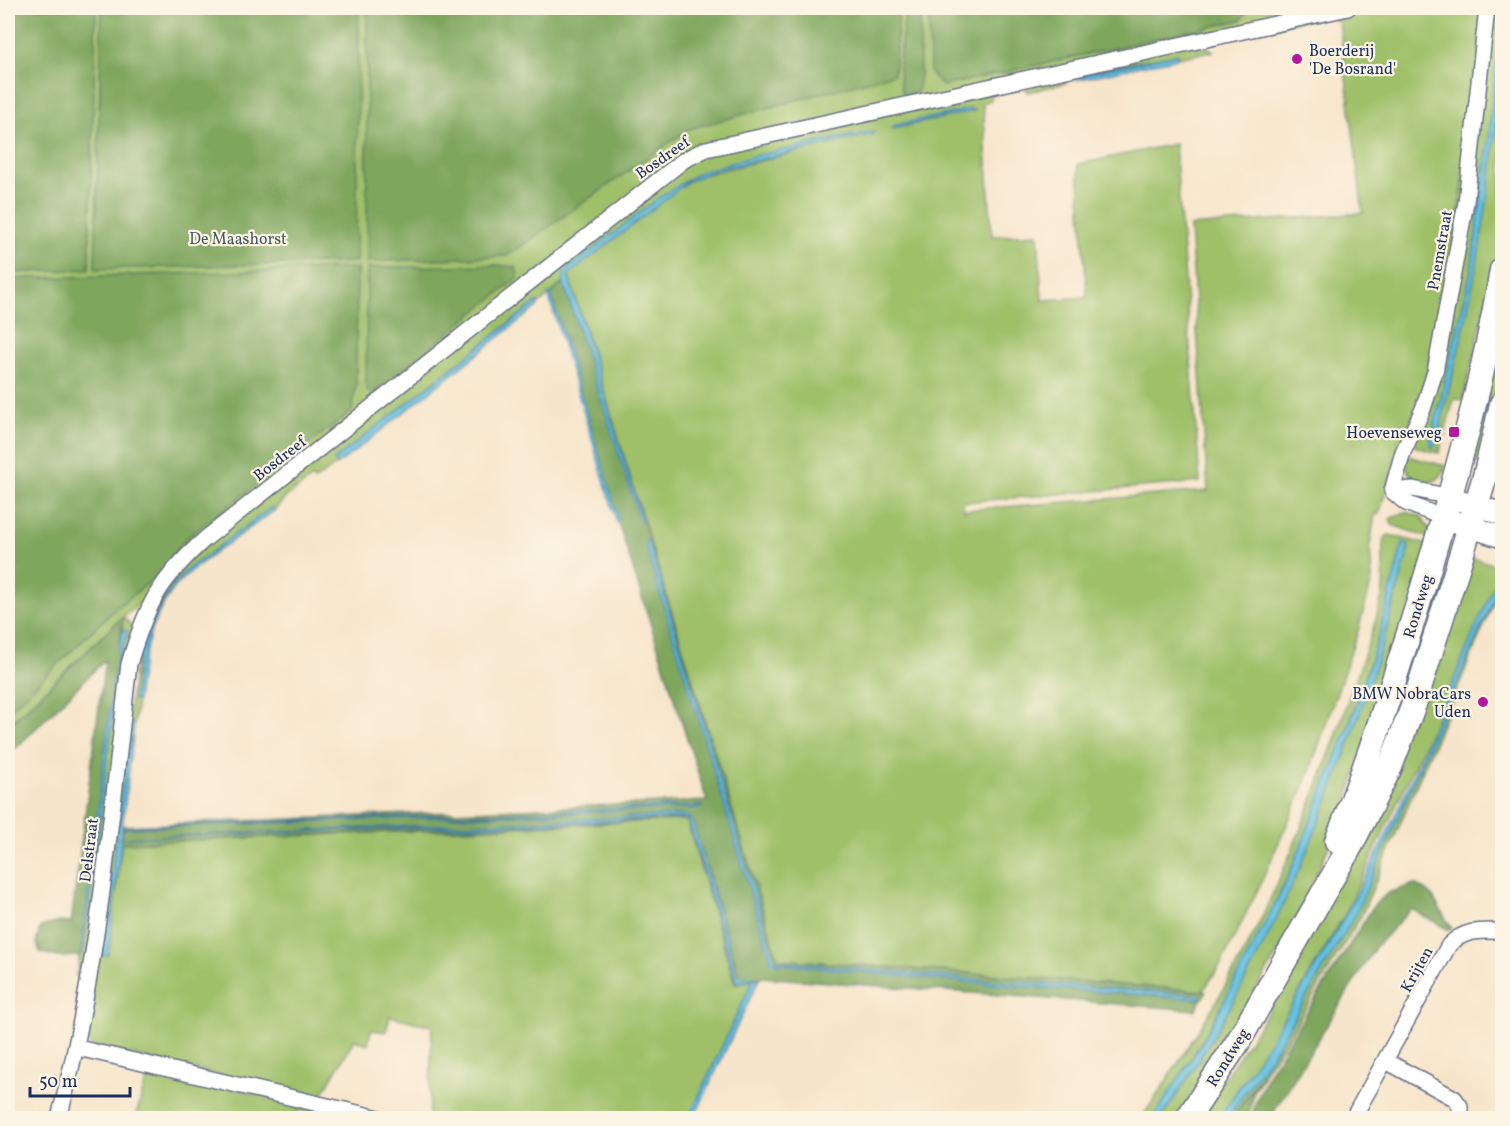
<svg xmlns="http://www.w3.org/2000/svg" width="1510" height="1126" font-family="Vollkorn,serif">
<rect width="100%" height="100%" fill="#fcf5e5"/>
<filter id="ink" filterUnits="userSpaceOnUse"><feTurbulence type="fractalNoise" baseFrequency=".0167" numOctaves="2"/><feDisplacementMap in="SourceGraphic" scale="12" xChannelSelector="R" yChannelSelector="G"/><feConvolveMatrix kernelMatrix="1 2 1 2 8 2 1 2 1" color-interpolation-filters="sRGB"/></filter>
<filter id="wash" filterUnits="userSpaceOnUse"><feTurbulence type="fractalNoise" baseFrequency=".008" numOctaves="4" result="noise"/><feDisplacementMap in="SourceGraphic" scale="24" xChannelSelector="R" yChannelSelector="G"/><feGaussianBlur stdDeviation="1.35" result="paint"/><feColorMatrix in="noise" values="0 0 0 0 0 0 0 0 0 0 0 0 0 0 0 0 0 1.4 0 .05"/><feComposite in="paint" operator="in"/></filter>
<g filter="url(#wash)">
<rect width="100%" height="100%" fill="#f7e5cb"/>
<!-- green -->
<path fill="#9fc069" stroke="#5d7864" stroke-width="1.5" fill-rule="evenodd" d="M8 8H1355L1204 44 1213 51 1178 58 1176 54 1065 76 1066 83 1028 92 1026 87 991 96V100L983 103 992 236 1038 234 1042 300 1087 297 1078 164 1175 144 1200 482 963 502 964 510 1208 491 1190 226 1363 213 1339 21H1335L1337 14 1367 8H1483L1470 136 1443 309 1422 396 1397 453 1379 515 1375 514 1370 546 1372 580 1358 631 1307 779 1260 885 1221 964 1203 991 778 959 569 277 539 304 536 302 335 460 337 464 315 480 312 478 285 498 275 510 187 570 171 588 151 622 140 652 134 700H137L131 751 130 723 102 954 108 955 122 843 687 820 735 983 753 980 689 1118H429L432 1026 390 1016 386 1032 371 1030 368 1044 354 1040 320 1098 92 1046 84 1037 137 651 168 583 123 617 135 629 86 978 76 976 80 953H83L116 685 127 631 123 630 122 618 8 725ZM970 109 974 111 894 129 893 127ZM874 132 872 134 703 175 706 172 814 143Z
M1491 8H1501L1489 139 1471 271 1430 444 1433 447 1453 374 1480 236 1502 50V239L1463 400 1454 399 1439 453 1416 447 1413 442 1426 415Z
M1502 329V381L1483 463 1472 460Z
M1407 456 1446 466C1437 494 1401 485 1407 456Z
M1405 512 1420 516 1430 530V538L1392 525 1390 519Z
M1389 535 1432 546 1339 824 1289 934 1180 1118H1161C1278 949 1352 758 1406 560L1409 545 1406 543 1401 548C1393 595 1377 640 1363 684 1312 838 1243 984 1153 1118H1142C1185 1053 1229 986 1263 915 1295 847 1323 776 1347 704 1359 669 1374 633 1382 596 1386 577 1380 558 1384 538Z
M1473 558 1502 567V590L1498 589 1502 580 1346 912 1276 1033 1219 1118H1198L1267 1014Z
M1496 593 1502 595H1497L1361 916 1286 1041 1232 1118H1227L1273 1054 1356 914Z
M141 1066 352 1118H328L298 1110 297 1118H135L148 1075 140 1072Z"/>
<!-- forest -->
<path fill="#7fa65d" stroke="#4d6a5e" stroke-width="1.5" fill-rule="evenodd" d="M8 8H96L89 269 8 273Z
M102 8H359L356 262 95 269Z
M367 8H899L894 74 689 129 507 256 367 262Z
M905 8H920V74L917 92 903 95C894 66 904 37 905 8Z
M929 8H1250L1241 20 943 86 930 73Z
M495 265 516 267 518 278 371 394 366 388 367 268Z
M357 268 356 385 352 411 188 537 173 555 170 566 115 609 8 712V279Z
M569 278 778 959 1203 991 1206 993 1195 1010 761 977 740 979 693 823 687 815 126 838 686 818 689 821 737 982 752 981 735 983 687 821 682 819 122 843 124 826 707 801 618 522 551 294 563 283 643 523ZM646 543 775 961 967 979 1199 995 1198 999 966 982 772 963ZM702 806 126 828 127 827Z
M123 617 81 953 80 956 57 957 40 952 36 942 40 927 59 922 71 923 105 660 8 756V726Z
M1414 884 1431 894 1452 929 1449 930 1411 909 1376 946 1276 1108 1272 1118H1252L1255 1104 1266 1078 1375 904 1388 893Z
M1264 1074 1254 1091 1248 1118H1232Z"/>
<!-- water -->
<path fill="#62c0e0" stroke="#3e789f" stroke-width="1.5" d="M1502 8C1502 138 1479 278 1445 404 1442 416 1441 439 1433 447L1430 444 1471 271 1489 139Z
M1177 54 1178 58 1075 80 1074 76Z
M970 109 974 111 892 128 895 125Z
M874 131 872 134 715 170 689 181 568 275 643 522 641 523 563 281 565 271 660 197 700 172 754 156Z
M548 294H551L619 519 617 523Z
M537 302 538 306 345 459 337 464 334 460Z
M272 507 274 511C245 532 214 552 188 574 152 605 142 657 137 700H133L140 652 151 622 171 588 187 570Z
M648 540 775 961 967 979 1200 995V999L966 982 772 963 645 543Z
M1403 543 1409 545 1406 560C1353 758 1278 950 1161 1118H1153L1203 1041 1286 883 1353 715 1377 642Z
M1497 578 1502 580 1498 589 1502 590V594H1496L1356 914 1273 1054 1227 1118H1219C1264 1051 1307 984 1346 914 1405 807 1448 690 1497 578Z
M123 630 128 631 120 659 83 953H81L113 683Z
M130 723H134L108 955H102Z
M702 806V808L126 828 127 827Z
M688 815 693 823 737 976 759 979 694 1118H689L753 980 736 982 688 818 126 838Z"/>
</g>
<g filter="url(#ink)">
<g fill="none" stroke-linecap="round" stroke-linejoin="round">
<!-- minor casing -->
<g stroke="#686f84" stroke-width="18">
<path id="minor" d="M1392 491 1403 452 1423 409 1435 372 1466 202 1487 8
M1392 491 1406 503 1444 518
M1392 491 1413 489 1450 497
M78 1048 379 1118
M1386 1061 1454 1098 1460 1106V1118
M59 1118C98 970 111 816 129 664 146 606 159 580 205 539L684 160 706 149 1348 8
M1353 1118 1449 945C1465 929 1481 931 1502 931"/>
</g>
<!-- secondary casing -->
<g stroke="#686f84" stroke-width="24">
<path id="secondary" d="M1450 497 1502 514
M1444 518 1502 537"/>
</g>
<!-- primary casing -->
<g stroke="#686f84" stroke-width="27">
<path id="primary" d="M1337 841C1368 763 1393 684 1418 604 1451 495 1483 384 1502 270
M1188 1118 1239 1040 1351 845 1390 767 1414 704 1457 569 1486 473 1502 404"/>
</g>
<!-- minor -->
<use href="#minor" stroke="#fff" stroke-width="15"/>
<!-- secondary -->
<use href="#secondary" stroke="#fff" stroke-width="21"/>
<!-- primary -->
<use href="#primary" stroke="#fff" stroke-width="24"/>
</g>
</g>
<!-- markers -->
<g fill="#b5179e" stroke="#fcf5e5" stroke-width="2">
<circle cx="1297" cy="59" r="6"/>
<rect x="1448" y="426" width="12" height="12" rx="3"/>
<circle cx="1483" cy="702" r="6"/>
</g>
<g text-anchor="middle" stroke-width="4.5" stroke-linejoin="round" paint-order="stroke">
<!-- poi labels -->
<g font-size="16" fill="#1b2f5e" stroke="#fcf5e5" text-anchor="end">
<text x="1309" y="56" text-anchor="start">Boerderij<tspan x="1309" dy="18">'De Bosrand'</tspan></text>
<text x="1442" y="438">Hoevenseweg</text>
<text x="1471" y="699">BMW NobraCars<tspan x="1471" dy="18">Uden</tspan></text>
</g>
<!-- street labels -->
<g font-size="16" fill="#1b2f5e" stroke="#fcf5e5">
<text transform="translate(662 157) rotate(-35)" y="6">Bosdreef</text>
<text transform="translate(1439 250) rotate(-80)" y="6">Pnemstraat</text>
<text transform="translate(279 458) rotate(-38)" y="6">Bosdreef</text>
<text transform="translate(1417 606) rotate(-73)" y="6">Rondweg</text>
<text transform="translate(88 850) rotate(-83)" y="6">Delstraat</text>
<text transform="translate(1416 969) rotate(-61)" y="6">Krijten</text>
<text transform="translate(1227 1057) rotate(-58)" y="6">Rondweg</text>
</g>
<!-- park labels -->
<g font-size="16" fill="#435a61" stroke="#fcf5e5">
<text x="238" y="244">De Maashorst</text>
</g>
</g>
<!-- margin -->
<rect width="1510" height="1126" fill="none" stroke="#fcf5e5" stroke-width="30"/>
<!-- scale -->
<path d="M30 1087v9h100v-9" fill="none" stroke="#1b2f5e" stroke-width="3"/>
<text x="39" y="1087" font-size="18" fill="#1b2f5e" stroke="#fcf5e5" stroke-width="4.5" paint-order="stroke">50 m</text>
</svg>
